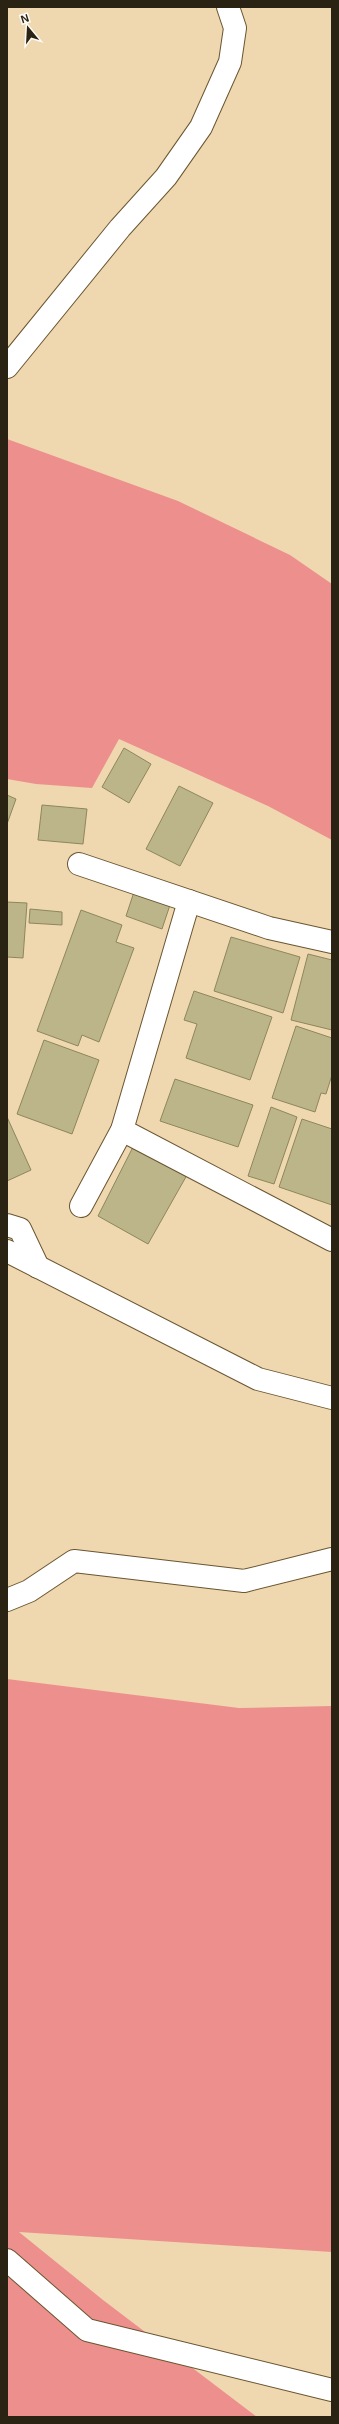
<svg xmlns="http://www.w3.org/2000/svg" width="339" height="2424" viewBox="0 0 339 2424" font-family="Arial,sans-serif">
<rect width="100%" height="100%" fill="#efd7af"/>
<!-- green -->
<g fill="#ed8f8d">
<polygon points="7,439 178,501 290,555 332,584 332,840 268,806 119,739 92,788 36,784 7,779"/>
<polygon points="7,1679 239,1708 332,1706 332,2252 19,2232 103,2300 257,2417 7,2417"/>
</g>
<!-- building -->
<g fill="#bbb589" stroke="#8d875d">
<polygon points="124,748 151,764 129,803 102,787"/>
<polygon points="179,786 213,803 180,866 146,849"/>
<polygon points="7,795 16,799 7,824"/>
<polygon points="42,805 87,809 83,844 38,840"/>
<polygon points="135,889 171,902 162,929 126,916"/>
<polygon points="7,902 27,903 23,958 7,957"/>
<polygon points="30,909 62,912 62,925 29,923"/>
<polygon points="81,910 122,925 116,942 134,948 99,1042 82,1035 78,1046 37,1031"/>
<polygon points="231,937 300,957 283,1013 214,991"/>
<polygon points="308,954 332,960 332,1030 291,1020"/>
<polygon points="194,991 272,1017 250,1080 186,1058 197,1024 184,1020"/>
<polygon points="296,1026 332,1038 332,1075 326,1094 321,1093 315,1112 272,1098"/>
<polygon points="44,1040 99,1060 72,1134 17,1114"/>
<polygon points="175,1079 253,1105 238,1147 160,1121"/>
<polygon points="271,1107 297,1117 274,1184 248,1176"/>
<polygon points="7,1117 31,1170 7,1181"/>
<polygon points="302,1119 332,1129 332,1205 279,1187"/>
<polygon points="134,1145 187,1175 148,1244 98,1216"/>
</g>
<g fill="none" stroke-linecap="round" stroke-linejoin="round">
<!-- minor casing -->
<g stroke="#6a5631" stroke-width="24">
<g id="minor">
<polyline points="7,367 120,228 166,177 201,127 230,62 235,28 228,7"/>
<polyline points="79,864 269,928 332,942"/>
<polyline points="122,1130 332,1240"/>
<polyline points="81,1206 122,1130 189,901"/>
<polyline points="7,1225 20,1229 38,1267"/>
<polyline points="7,1251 258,1379 332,1398"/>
<polyline points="7,1600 29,1591 74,1561 244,1581 332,1559"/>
<polyline points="7,2260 87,2330 332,2390"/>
</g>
</g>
<!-- minor -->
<use href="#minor" stroke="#fff" stroke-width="22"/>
</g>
<!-- border -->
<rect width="339" height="2424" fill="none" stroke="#2a2212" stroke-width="16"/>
<!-- north arrow -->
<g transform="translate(28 28) rotate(342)" stroke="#fdfbf7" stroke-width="3" paint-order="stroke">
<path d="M0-3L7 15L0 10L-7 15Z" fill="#2a2212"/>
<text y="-6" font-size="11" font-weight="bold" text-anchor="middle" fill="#2a2212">N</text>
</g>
</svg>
